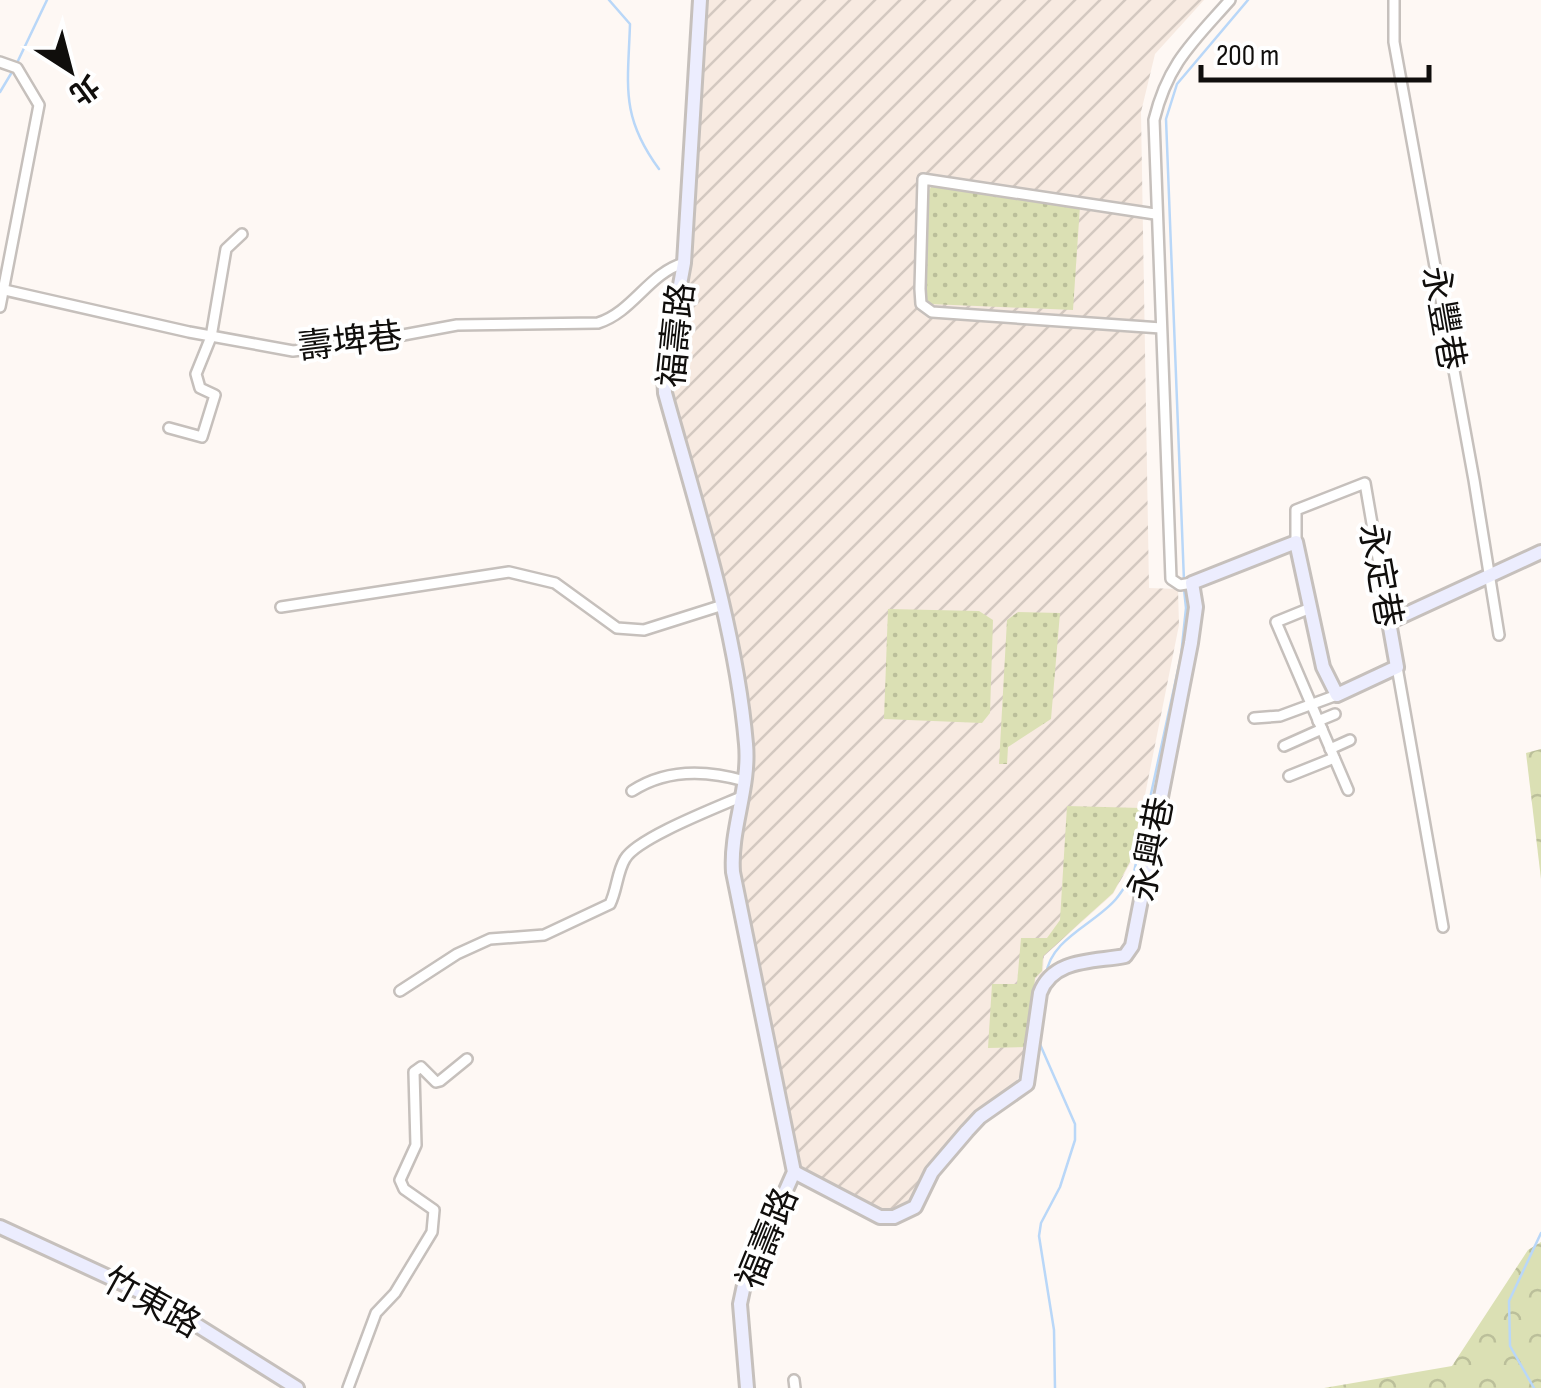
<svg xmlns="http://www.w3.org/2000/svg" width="1541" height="1388" viewBox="0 0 1541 1388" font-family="'Sofia Sans Condensed','Noto Sans TC',sans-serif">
<defs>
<pattern id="industrial-furrows" width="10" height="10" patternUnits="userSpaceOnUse" patternTransform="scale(2.5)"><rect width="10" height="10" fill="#f7eae1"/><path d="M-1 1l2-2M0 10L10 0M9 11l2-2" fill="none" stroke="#d3c8c0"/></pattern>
<pattern id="grass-dots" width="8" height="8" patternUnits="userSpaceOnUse" patternTransform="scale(2.5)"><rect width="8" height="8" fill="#dbe0b4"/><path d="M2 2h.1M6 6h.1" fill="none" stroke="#bbbf9a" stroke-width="1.8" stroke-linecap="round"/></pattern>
<pattern id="forest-crowns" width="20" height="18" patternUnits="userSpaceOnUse" patternTransform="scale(2.5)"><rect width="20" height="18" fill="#dbe0b4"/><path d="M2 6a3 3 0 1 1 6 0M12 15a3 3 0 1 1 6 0" fill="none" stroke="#bbbf9a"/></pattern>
</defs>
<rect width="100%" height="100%" fill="#fef8f4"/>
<!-- industrial -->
<polygon fill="url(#industrial-furrows)" points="706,0 1204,0 1155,54 1141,112 1149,588 1178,589 1179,625 1132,860 1113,894 1044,956 1043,972 1036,979 1026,1066 1008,1094 978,1116 913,1204 884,1216 812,1178 801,1165 735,868 751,740 670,382 687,289 695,117"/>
<!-- grass -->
<g fill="url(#grass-dots)">
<polygon points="937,186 1080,206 1073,310 930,304 923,296 926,196 931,187"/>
<polygon points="888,609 979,611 993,620 990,713 982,723 884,719"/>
<polygon points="1018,612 1060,613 1051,719 1008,747 1007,764 999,764 1007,620"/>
<polygon points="1067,806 1141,808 1131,860 1113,893 1043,956 1042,971 1035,978 1029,1047 988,1048 992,984 1017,984 1021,938 1047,938 1060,920"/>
</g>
<!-- forest -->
<g fill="url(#forest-crowns)">
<polygon points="1541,749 1541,879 1526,753"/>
<polygon points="1541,1242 1541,1388 1324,1388 1452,1366 1528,1250"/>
</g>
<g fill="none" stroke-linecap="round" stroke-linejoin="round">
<!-- stream -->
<g stroke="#b9d7f8" stroke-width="2.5">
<path d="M609,0L630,24C628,86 620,116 659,169"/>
<polyline points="16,65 47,0"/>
<polyline points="0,92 12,72"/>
<polyline points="1184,581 1166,119 1177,84 1248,0"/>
<path d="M1046,975C1050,939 1095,924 1116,899C1123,891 1128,881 1134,872L1181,656L1186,608L1184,589"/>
<polyline points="1039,1042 1075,1124 1075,1140 1060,1187 1041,1223 1039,1236 1054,1330 1055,1388"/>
<polyline points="1534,1388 1510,1346 1509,1301 1541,1233"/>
</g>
<!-- street casing -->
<g stroke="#c6c0bc" stroke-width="14">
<g id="street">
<polyline points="1394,0 1394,42 1474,480 1499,635"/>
<polyline points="0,62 17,68 39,105 0,307"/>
<polyline points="1155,214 923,179 920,289 921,304 932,312 1161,328"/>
<path d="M0,289L189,332L293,351L360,343L457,325L598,323C633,312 649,273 684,263"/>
<polyline points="169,428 202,437 215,395 200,388 196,374 211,337 226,249 242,234"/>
<polyline points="1296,542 1296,510 1365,483 1389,622"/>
<path d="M1192,583L1180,585L1171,579L1154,120C1168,63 1193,42 1230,0"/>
<polyline points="281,607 509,572 555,583 617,628 644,630 723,605"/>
<polyline points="1308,609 1276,622 1348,790"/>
<polyline points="1397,667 1443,927"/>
<polyline points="1254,718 1280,716 1337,695"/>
<polyline points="1318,721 1335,714"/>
<polyline points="1284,746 1322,729"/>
<polyline points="1330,749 1350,740"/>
<polyline points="1289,776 1334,758"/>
<path d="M632,791C667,768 707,770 745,781"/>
<path d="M400,991L457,954L490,939L544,935L610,904C617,890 617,872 625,859C637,838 718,807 743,796"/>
<polyline points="794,1380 795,1388"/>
<polyline points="348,1388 376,1313 395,1293 432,1232 434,1210 404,1189 400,1180 416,1145 414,1072 421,1067 436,1082 440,1081 467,1059"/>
</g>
</g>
<!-- secondary casing -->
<g stroke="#c6c0bc" stroke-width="18">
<g id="secondary">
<path d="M700,0L684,263L664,372L665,393C696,505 736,628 746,744C750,788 730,829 733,872L794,1172L744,1285L740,1304L747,1388"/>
<path d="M794,1172L880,1217H894L915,1207L932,1172L967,1131L980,1117L1027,1084L1040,993C1053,958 1094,962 1125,956L1132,946L1191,643L1196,607L1192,583L1296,542L1323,667L1337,695L1397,667L1389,622L1541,552"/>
<polyline points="0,1227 152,1297 297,1388"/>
</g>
</g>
<!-- street -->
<use href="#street" stroke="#fff" stroke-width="9"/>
<!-- secondary -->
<use href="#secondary" stroke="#ecedfe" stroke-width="12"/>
</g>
<g text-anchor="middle" stroke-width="8" stroke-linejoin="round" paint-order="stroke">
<!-- street labels -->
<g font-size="35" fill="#100e0c" stroke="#fff">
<text transform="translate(1444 318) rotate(80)" y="12">永豐巷</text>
<text transform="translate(676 335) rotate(-84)" y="12">福壽路</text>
<text transform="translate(350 341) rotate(-7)" y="12">壽埤巷</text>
<text transform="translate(1381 575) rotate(80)" y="12">永定巷</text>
<text transform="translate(1151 849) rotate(-79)" y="12">永興巷</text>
<text transform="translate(767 1238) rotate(-68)" y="12">福壽路</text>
<text transform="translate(152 1302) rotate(29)" y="12">竹東路</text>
</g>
</g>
<!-- north arrow -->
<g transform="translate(70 70) rotate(144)" stroke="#ffffff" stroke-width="8" paint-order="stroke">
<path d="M0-8L18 38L0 25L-18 38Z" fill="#100e0c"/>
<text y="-15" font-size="28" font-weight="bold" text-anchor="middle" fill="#100e0c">北</text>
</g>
<!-- scale -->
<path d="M1201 65v15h228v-15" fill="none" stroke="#100e0c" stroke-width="5"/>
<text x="1216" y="65" font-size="30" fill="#100e0c" stroke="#ffffff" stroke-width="8" paint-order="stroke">200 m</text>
</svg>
